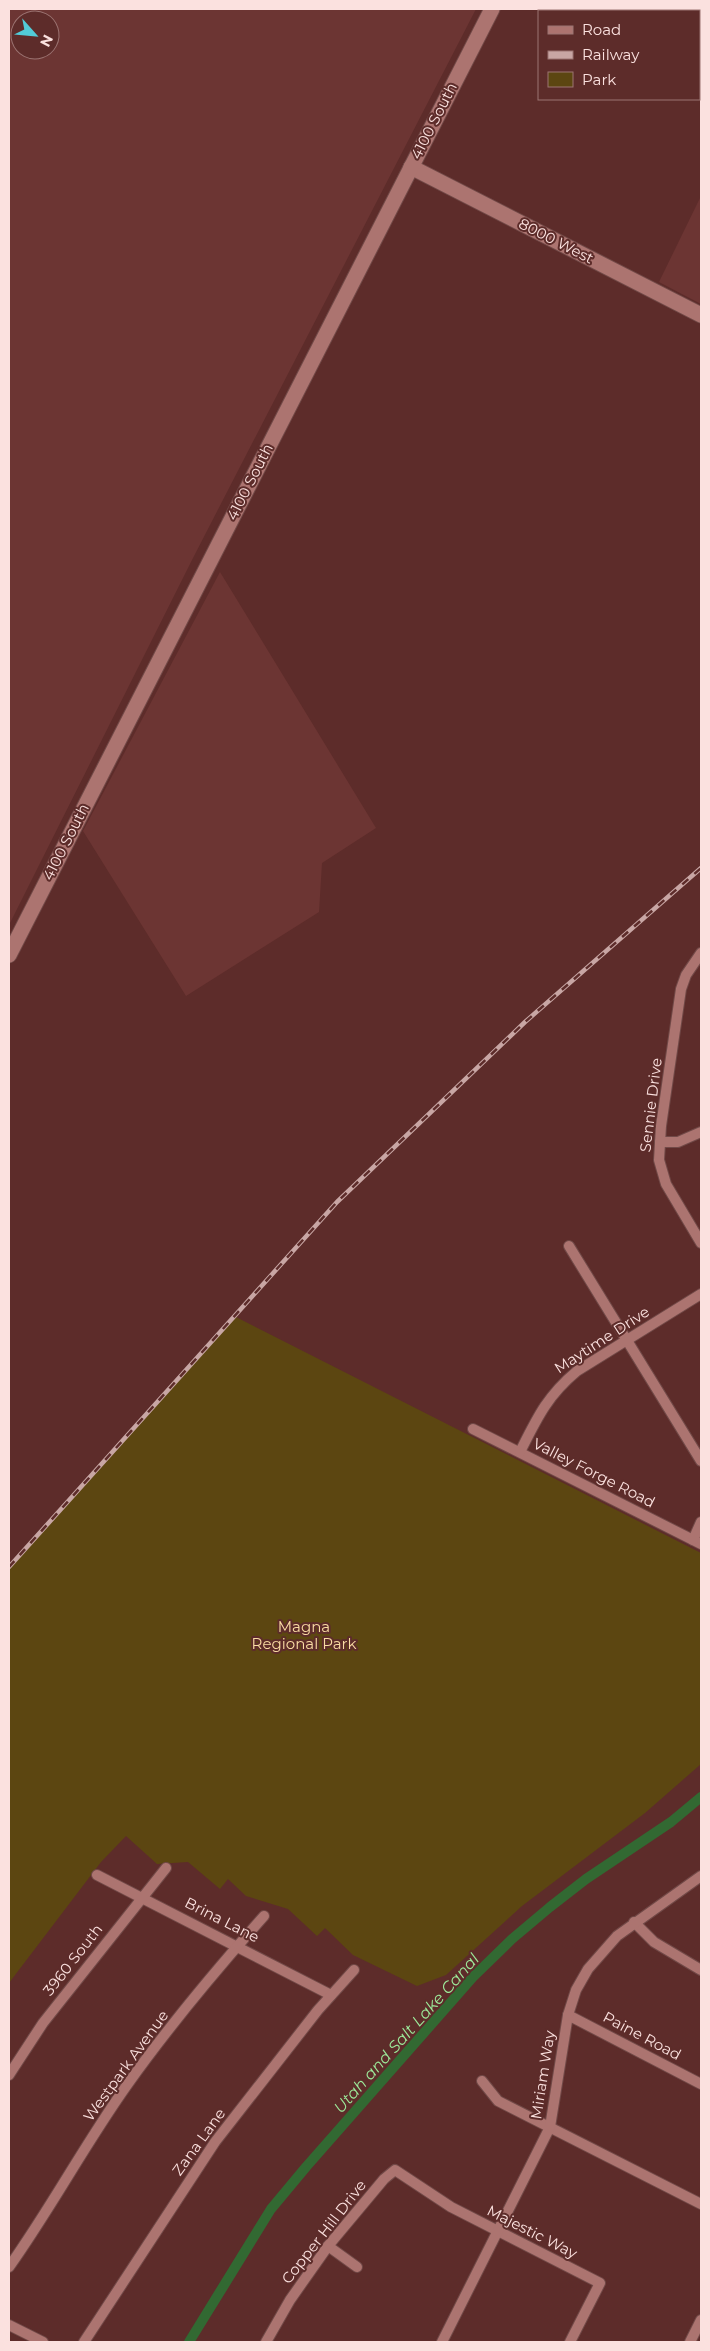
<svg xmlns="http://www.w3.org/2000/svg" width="710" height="2351" viewBox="0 0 710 2351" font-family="Montserrat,sans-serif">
<rect width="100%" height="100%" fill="#5d2c2a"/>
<!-- built -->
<g fill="#6c3533" fill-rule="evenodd">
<path d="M9,9H476L193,558L9,925ZM20,20H50V50H20Z"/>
<polygon points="701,196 701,304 659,282"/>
<polygon points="220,572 376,828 322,863 319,912 186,996 83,831"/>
</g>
<!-- green -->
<polygon fill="#5c4611" points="234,1316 701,1553 701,1764 645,1813 522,1906 446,1975 417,1986 353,1955 325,1928 317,1936 288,1909 246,1896 228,1879 220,1889 188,1862 157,1864 126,1836 101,1862 9,1983 9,1568"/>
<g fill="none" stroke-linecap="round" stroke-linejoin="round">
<!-- canal -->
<polyline stroke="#326932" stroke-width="10" points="189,2342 271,2209 306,2167 473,1977 512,1939 550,1907 586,1879 671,1822 701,1797"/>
<!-- street casing -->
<g stroke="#714947" stroke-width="12">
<g id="street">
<polyline points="701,953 686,975 681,989 661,1126 659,1160 666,1184 701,1243"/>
<polyline points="660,1142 678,1142 701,1132"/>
<polyline points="569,1246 701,1461"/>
<polyline points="473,1429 701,1544"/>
<path d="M520,1452C537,1418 547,1396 577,1371L701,1294"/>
<polyline points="693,1540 701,1522"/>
<polyline points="97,1875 331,1995"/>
<polyline points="634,1922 654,1942 701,1970"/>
<polyline points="568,2015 701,2084"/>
<polyline points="9,2075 43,2023 166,1868"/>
<polyline points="482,2081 498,2101 701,2204"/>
<polyline points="328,2246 357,2267"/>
<path d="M9,2267C51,2208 85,2144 127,2085C169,2026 216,1970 264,1916"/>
<polyline points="9,2325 43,2342"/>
<polyline points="84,2342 215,2142 318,2010 354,1970"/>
<polyline points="266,2342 290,2300 328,2246 384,2179 395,2170 451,2207 600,2283 570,2342"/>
<polyline points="442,2342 550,2127 568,2015 576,1990 588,1969 617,1936 701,1876"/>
<polyline points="690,2342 701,2320"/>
</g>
</g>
<!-- secondary casing -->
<g stroke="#714947" stroke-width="17">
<g id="secondary">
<polyline points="411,167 701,315"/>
<polyline points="9,955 492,9"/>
</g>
</g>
<!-- street -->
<use href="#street" stroke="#ac7470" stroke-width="10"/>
<!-- secondary -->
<use href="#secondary" stroke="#ac7470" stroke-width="15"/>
<!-- rail casing -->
<g stroke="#c8a6a4" stroke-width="4.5">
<polyline id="rail" points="9,1567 337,1202 525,1022 701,868"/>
</g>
<!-- rail -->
<use href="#rail" stroke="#5d2c2a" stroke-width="2.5" stroke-dasharray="8" stroke-linecap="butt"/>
</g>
<g text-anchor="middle" stroke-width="4" stroke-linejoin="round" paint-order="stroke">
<!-- street labels -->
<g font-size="15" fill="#fbe1df" stroke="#5d2c2a">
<text transform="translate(434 121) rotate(-63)" y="5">4100 South</text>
<text transform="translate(556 241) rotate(27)" y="5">8000 West</text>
<text transform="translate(250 482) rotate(-63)" y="5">4100 South</text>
<text transform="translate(66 842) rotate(-63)" y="5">4100 South</text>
<text transform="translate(651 1105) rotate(-83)" y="5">Sennie Drive</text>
<text transform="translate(602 1340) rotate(-33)" y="5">Maytime Drive</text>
<text transform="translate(594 1473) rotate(27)" y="5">Valley Forge Road</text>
<text transform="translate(222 1920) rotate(27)" y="5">Brina Lane</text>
<text transform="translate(73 1960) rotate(-52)" y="5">3960 South</text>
<text transform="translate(642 2036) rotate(28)" y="5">Paine Road</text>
<text transform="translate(126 2066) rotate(-54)" y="5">Westpark Avenue</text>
<text transform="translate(543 2075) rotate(-81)" y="5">Miriam Way</text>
<text transform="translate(199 2142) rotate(-54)" y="5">Zana Lane</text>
<text transform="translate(324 2232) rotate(-52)" y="5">Copper Hill Drive</text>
<text transform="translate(532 2232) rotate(27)" y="5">Majestic Way</text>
</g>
<!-- park labels -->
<g font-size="15" fill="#f9dca3" stroke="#5d2c2a">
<text x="304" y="1632">Magna<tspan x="304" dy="17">Regional Park</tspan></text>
</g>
<!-- water labels -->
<g font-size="16" font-style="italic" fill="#9cea9a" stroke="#5d2c2a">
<text transform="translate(406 2033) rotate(-48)" y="6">Utah and Salt Lake Canal</text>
</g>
</g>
<!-- border -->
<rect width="710" height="2351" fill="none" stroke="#fbe1df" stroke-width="20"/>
<!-- legend -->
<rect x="538" y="10" width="162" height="90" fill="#5d2c2a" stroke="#9c7472"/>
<rect x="548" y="26" width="25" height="8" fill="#ac7470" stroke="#9c7472"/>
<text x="582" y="35" font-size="15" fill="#fbe1df">Road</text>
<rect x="548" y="51" width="25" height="8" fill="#c8a6a4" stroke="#9c7472"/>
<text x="582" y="60" font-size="15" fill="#fbe1df">Railway</text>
<rect x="548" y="72" width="25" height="15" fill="#5c4611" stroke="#9c7472"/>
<text x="582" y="85" font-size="15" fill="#fbe1df">Park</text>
<!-- north arrow -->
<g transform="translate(35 35) rotate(117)"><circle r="24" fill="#5d2c2a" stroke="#9c7472"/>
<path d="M0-4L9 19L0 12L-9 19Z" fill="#52cbd7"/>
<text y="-8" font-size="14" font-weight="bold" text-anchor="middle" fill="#fbe1df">N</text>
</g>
</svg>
